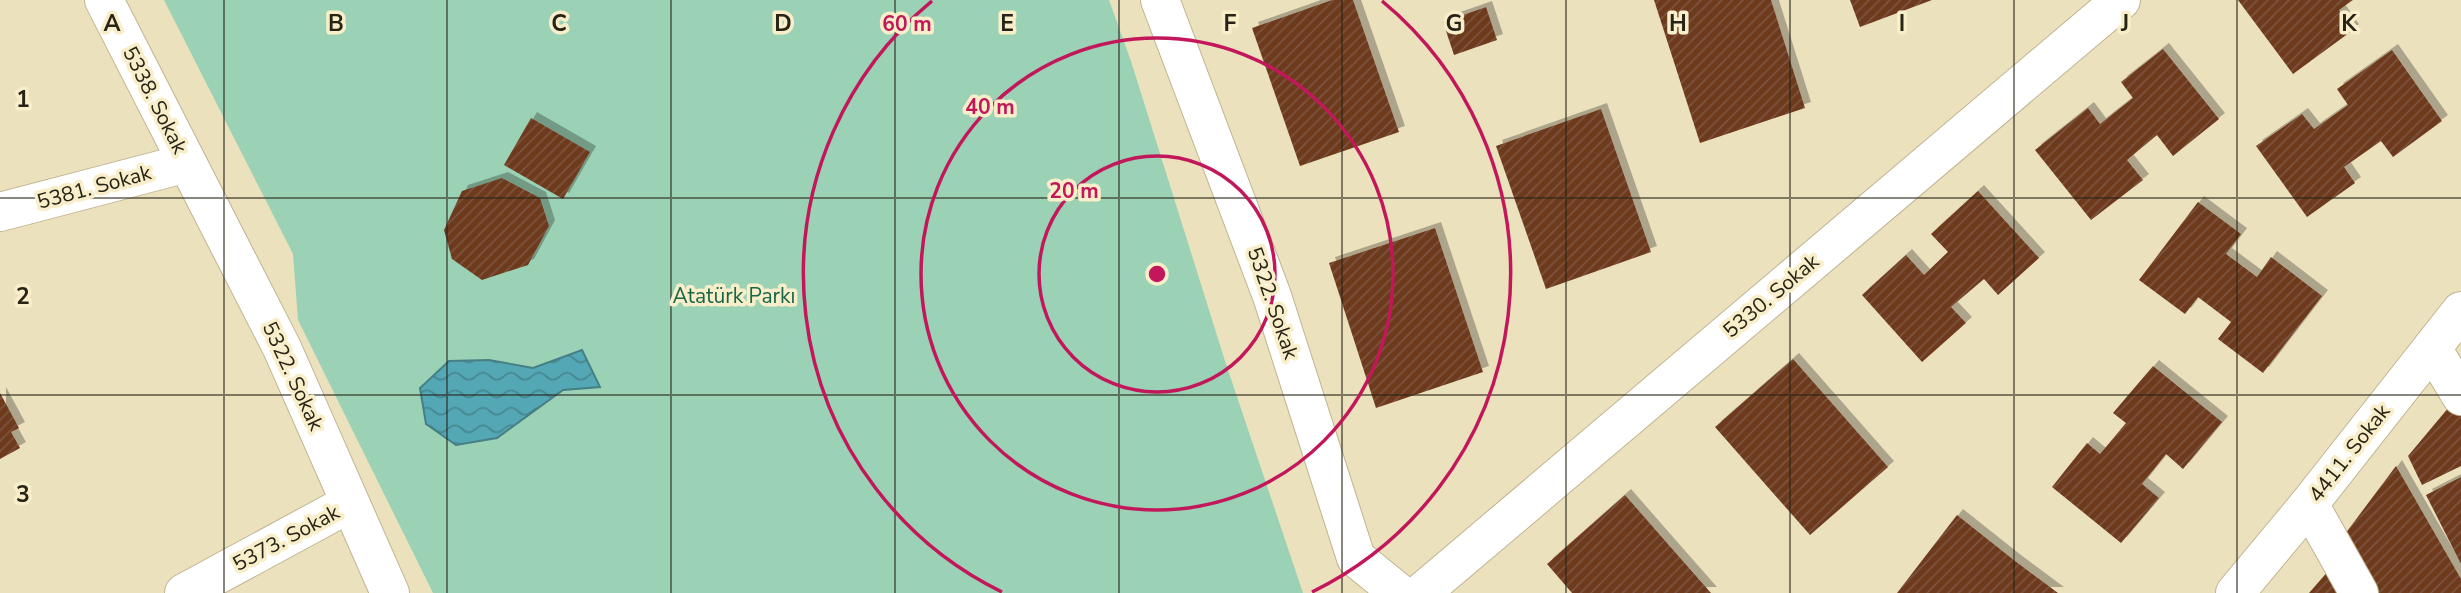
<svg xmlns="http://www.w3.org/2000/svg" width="2461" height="593" viewBox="0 0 2461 593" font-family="'Nunito Sans',sans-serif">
<defs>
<pattern id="water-waves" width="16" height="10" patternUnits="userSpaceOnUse" patternTransform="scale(1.75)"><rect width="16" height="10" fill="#54a7b4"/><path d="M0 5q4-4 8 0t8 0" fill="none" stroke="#468891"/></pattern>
<pattern id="building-hatch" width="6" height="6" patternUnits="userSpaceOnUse" patternTransform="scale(1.75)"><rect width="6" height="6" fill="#6d3a1f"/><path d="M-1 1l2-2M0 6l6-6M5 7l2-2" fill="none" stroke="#7d543e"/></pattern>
<filter id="shadow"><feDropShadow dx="6" dy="-6" stdDeviation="0" flood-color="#0004"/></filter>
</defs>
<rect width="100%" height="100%" fill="#ece1bd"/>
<!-- green -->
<polygon fill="#9bd2b5" points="164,0 1109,0 1131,61 1225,361 1303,593 433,593 298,320 293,254"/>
<!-- water -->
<polygon fill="url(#water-waves)" stroke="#467f85" stroke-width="2" points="582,350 600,387 563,390 497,438 456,445 426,424 420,388 449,361 489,360 533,368"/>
<!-- building -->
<g fill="url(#building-hatch)" filter="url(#shadow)">
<polygon points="1332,0 1353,0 1399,132 1300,166 1252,28"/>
<polygon points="1654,0 1771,0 1805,108 1700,143"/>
<polygon points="1850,0 1932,0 1860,27"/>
<polygon points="2238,0 2353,0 2339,10 2353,30 2293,74"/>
<polygon points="1486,7 1497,40 1454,55 1443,22"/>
<polygon points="2163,49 2219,119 2173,156 2157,135 2127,160 2143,180 2091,220 2035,150 2088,108 2100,124 2133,98 2121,82"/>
<polygon points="2392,50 2442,121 2393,157 2381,141 2344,167 2355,183 2307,217 2256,146 2302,114 2314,129 2348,105 2337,89"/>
<polygon points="1601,109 1651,252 1546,289 1496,146"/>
<polygon points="531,118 590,152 563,199 504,165"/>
<polygon points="502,178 540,198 549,226 528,265 482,280 452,259 444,230 462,191"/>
<polygon points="1978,191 2039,258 1998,295 1984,279 1951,307 1966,323 1922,362 1862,295 1906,255 1924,275 1948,252 1931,234"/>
<polygon points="2198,202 2241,234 2226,254 2257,277 2271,257 2322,296 2263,373 2218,339 2231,322 2198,297 2185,314 2139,280"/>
<polygon points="1435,228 1483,372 1376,408 1329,263"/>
<polygon points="1793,359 1888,467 1810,535 1715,427"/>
<polygon points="2153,366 2222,422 2183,469 2166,454 2142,484 2159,498 2121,543 2052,487 2087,443 2100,454 2126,423 2113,413"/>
<polygon points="0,393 19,428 11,432 20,448 0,459"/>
<polygon points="2454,401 2461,415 2461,466 2422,485 2408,456"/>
<polygon points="2396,466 2461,579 2461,593 2375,593 2342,538"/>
<polygon points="2461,477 2461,564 2426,495"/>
<polygon points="1625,495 1674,551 1711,593 1572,593 1547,564"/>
<polygon points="1957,515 2015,561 2058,593 1897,593"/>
<polygon points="2330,569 2343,593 2309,593"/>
</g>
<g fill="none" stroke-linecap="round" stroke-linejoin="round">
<!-- minor casing -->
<g stroke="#bfb492" stroke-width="40">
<g id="minor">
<polyline points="104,0 282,348 390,593"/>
<polyline points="1160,0 1272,296 1356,558 1399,593"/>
<polyline points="0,212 187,163"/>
<polyline points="2432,348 2461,396"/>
<polyline points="2309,504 2359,593"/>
<polyline points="184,593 350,503"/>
<polyline points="1421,593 2121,0"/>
</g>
</g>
<!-- tertiary casing -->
<g stroke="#bfb492" stroke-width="40">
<polyline id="tertiary" points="2235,593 2309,504 2461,311"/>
</g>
<!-- minor -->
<use href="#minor" stroke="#fff" stroke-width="38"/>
<!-- tertiary -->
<use href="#tertiary" stroke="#fff" stroke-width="38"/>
</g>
<!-- grid -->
<path fill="none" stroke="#272316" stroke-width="2" stroke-opacity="0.55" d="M224,0V593M447,0V593M671,0V593M895,0V593M1119,0V593M1342,0V593M1566,0V593M1790,0V593M2014,0V593M2237,0V593M0,198H2461M0,395H2461"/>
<!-- distance rings -->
<g fill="none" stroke="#c2185b" stroke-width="3.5">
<circle cx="1157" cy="274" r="118"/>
<circle cx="1157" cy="274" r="236"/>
<path d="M1002 592A354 354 0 0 1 932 1M1382 1A354 354 0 0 1 1312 592"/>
</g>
<g text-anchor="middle" stroke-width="7" stroke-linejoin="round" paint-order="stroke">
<!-- street labels -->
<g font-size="21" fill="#272316" stroke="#f9eeca">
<text transform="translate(155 100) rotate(63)" y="7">5338. Sokak</text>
<text transform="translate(94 187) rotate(-15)" y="7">5381. Sokak</text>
<text transform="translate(1771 296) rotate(-40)" y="7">5330. Sokak</text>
<text transform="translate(1273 303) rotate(71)" y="7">5322. Sokak</text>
<text transform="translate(293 376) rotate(65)" y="7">5322. Sokak</text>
<text transform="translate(2349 453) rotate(-52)" y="7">4411. Sokak</text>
<text transform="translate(286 538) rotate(-28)" y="7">5373. Sokak</text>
</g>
<!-- park labels -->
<g font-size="21" fill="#176647" stroke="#f9eeca">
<text x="734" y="303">Atatürk Parkı</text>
</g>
</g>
<g font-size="23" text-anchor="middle" font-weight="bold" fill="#272316" stroke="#f9eeca" stroke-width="7" stroke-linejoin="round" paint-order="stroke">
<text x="112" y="31">A</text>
<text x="336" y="31">B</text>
<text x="559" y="31">C</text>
<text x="783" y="31">D</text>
<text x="1007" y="31">E</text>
<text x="1230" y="31">F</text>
<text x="1454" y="31">G</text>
<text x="1678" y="31">H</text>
<text x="1902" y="31">I</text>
<text x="2125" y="31">J</text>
<text x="2349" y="31">K</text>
<text x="23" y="107">1</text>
<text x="23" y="304">2</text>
<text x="23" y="502">3</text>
</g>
<circle cx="1157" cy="274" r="10" fill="#c2185b" stroke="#f9eeca" stroke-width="3.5"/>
<g font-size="21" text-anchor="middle" font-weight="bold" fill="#c2185b" stroke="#f9eeca" stroke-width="7" stroke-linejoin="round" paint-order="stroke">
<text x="907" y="31">60 m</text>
<text x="990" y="114">40 m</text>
<text x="1074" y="198">20 m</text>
</g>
</svg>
